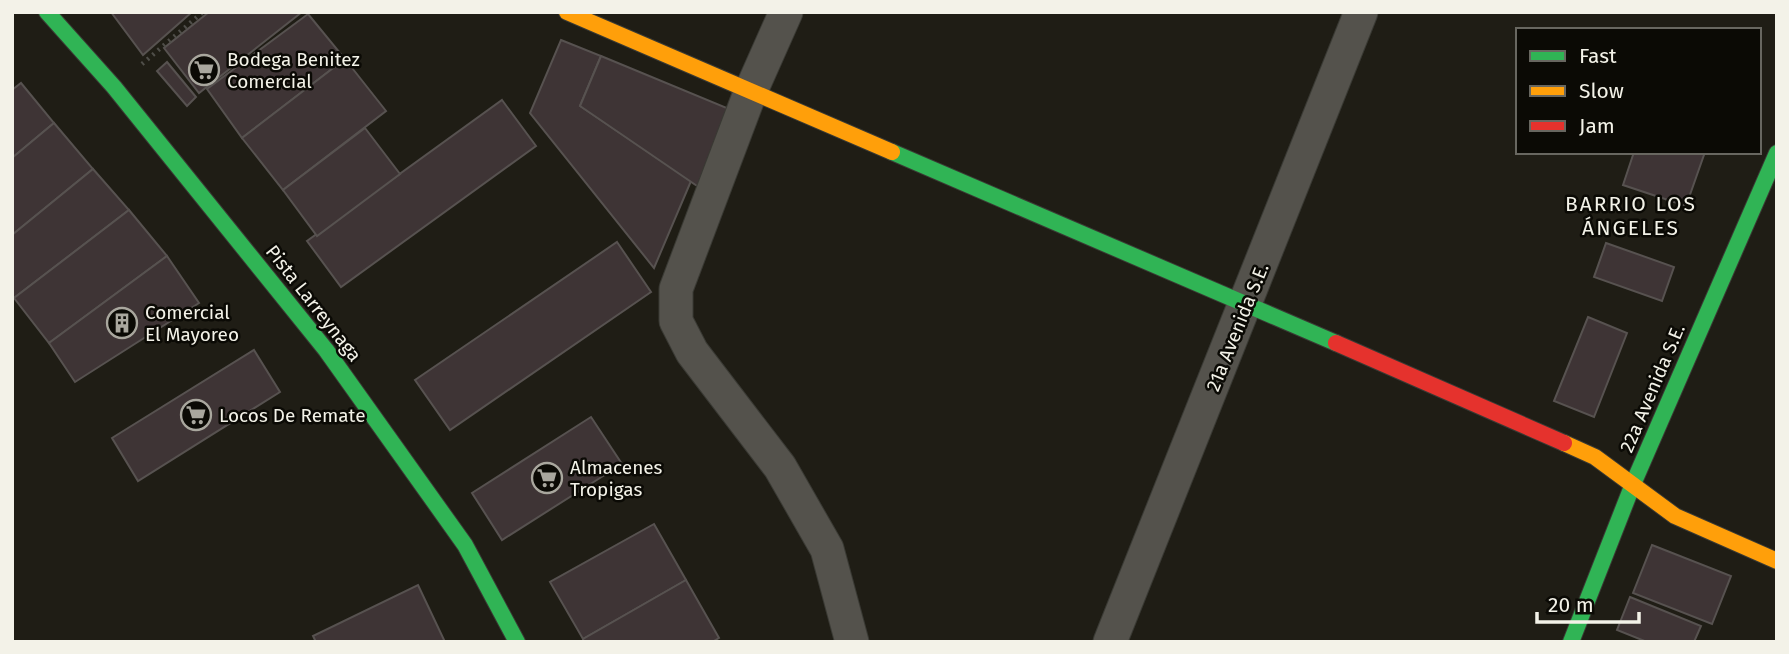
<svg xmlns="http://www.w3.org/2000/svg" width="1789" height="654" viewBox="0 0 1789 654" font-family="'Fira Sans',sans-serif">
<rect width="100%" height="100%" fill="#1f1d15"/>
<!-- building -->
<g fill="#3e3435" stroke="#575250" stroke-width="2">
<polygon points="111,12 192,12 143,55"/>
<polygon points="209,12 302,12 199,93 164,48"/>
<polygon points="308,14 345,59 242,138 207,89"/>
<polygon points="561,40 601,56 580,106 691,181 654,268 530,113"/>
<polygon points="601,56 734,111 703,190 580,106"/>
<polygon points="345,59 386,111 283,190 242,138"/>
<polygon points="167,62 196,97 187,106 157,71"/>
<polygon points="21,83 54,123 12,158 12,90"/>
<polygon points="502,100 536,146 341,287 307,241"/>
<polygon points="54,123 93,169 12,235 12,158"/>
<polygon points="365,128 400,174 317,236 283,190"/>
<polygon points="1634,152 1705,152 1686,206 1623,185"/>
<polygon points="93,169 129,210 14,298 12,295 12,235"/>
<polygon points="129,210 167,256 49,343 14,298"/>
<polygon points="617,242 651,292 450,430 415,380"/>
<polygon points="1606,243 1674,267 1662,301 1594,277"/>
<polygon points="167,256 199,303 75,382 49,343"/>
<polygon points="1588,317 1627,333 1594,417 1554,401"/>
<polygon points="254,350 280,392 138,481 112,438"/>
<polygon points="591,417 622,464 502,540 472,493"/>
<polygon points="654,524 686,580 583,639 550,582"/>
<polygon points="1652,545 1731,576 1712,624 1633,593"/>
<polygon points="686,580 719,638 712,642 584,642 583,639"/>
<polygon points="418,585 445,642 316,642 313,636"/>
<polygon points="1630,597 1701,626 1694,642 1647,642 1617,630"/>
</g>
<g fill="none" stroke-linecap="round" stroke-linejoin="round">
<!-- street casing -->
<g stroke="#3a3a34" stroke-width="35">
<g id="street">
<polyline points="786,12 750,93 676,289 676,321 692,352 780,467 827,549 852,642"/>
<polyline points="1110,642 1361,12"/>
</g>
</g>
<!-- fast casing -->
<g stroke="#3a3a34" stroke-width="18">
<g id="fast">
<polyline points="47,12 114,87 326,350 465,545 517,642"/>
<polyline points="892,152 1336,343"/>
<polyline points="1571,642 1633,484 1777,153"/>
</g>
</g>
<!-- slow casing -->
<g stroke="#3a3a34" stroke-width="18">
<g id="slow">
<polyline points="567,12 892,152"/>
<polyline points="1564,443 1595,457 1675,516 1777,561"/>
</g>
</g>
<!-- jam casing -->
<g stroke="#3a3a34" stroke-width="18">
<polyline id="jam" points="1336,343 1564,443"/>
</g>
<!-- path -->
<polyline stroke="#4f4e49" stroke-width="4.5" stroke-dasharray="2 5" stroke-linecap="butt" points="142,64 203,12"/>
<!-- street -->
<use href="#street" stroke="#54524c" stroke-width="33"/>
<!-- fast -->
<use href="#fast" stroke="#30b455" stroke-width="16"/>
<!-- slow -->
<use href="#slow" stroke="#ff9f0a" stroke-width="16"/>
<!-- jam -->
<use href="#jam" stroke="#e5322d" stroke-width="16"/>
</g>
<!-- icons -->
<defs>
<g id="supermarket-ring" transform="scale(1.575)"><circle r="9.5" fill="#0b0a05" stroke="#a9a79e" stroke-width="1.5"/><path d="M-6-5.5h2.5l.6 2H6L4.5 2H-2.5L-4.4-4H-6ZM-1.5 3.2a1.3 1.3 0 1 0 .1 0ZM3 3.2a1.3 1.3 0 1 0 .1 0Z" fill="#a9a79e"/></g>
<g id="building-ring" transform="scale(1.575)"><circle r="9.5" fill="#0b0a05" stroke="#a9a79e" stroke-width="1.5"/><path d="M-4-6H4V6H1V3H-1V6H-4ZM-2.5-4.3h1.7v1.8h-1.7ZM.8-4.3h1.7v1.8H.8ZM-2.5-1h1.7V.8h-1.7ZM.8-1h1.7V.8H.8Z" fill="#a9a79e"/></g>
</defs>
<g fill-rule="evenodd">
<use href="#supermarket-ring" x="204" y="70"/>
<use href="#building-ring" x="122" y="323"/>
<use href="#supermarket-ring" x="196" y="415"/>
<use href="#supermarket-ring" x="547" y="478"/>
</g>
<g text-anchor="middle" stroke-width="5" stroke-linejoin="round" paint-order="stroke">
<!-- poi labels -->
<g font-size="19" fill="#f3f2e8" stroke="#0b0a05" text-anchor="start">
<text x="227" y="66">Bodega Benitez<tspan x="227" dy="22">Comercial</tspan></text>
<text x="145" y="319">Comercial<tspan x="145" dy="22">El Mayoreo</tspan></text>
<text x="219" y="422">Locos De Remate</text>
<text x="570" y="474">Almacenes<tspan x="570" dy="22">Tropigas</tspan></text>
</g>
<!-- street labels -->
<g font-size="19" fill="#f3f2e8" stroke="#0b0a05">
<text transform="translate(314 303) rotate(52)" y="7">Pista Larreynaga</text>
<text transform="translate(1237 327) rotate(-68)" y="7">21a Avenida S.E.</text>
<text transform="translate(1652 388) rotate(-67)" y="7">22a Avenida S.E.</text>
</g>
<!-- neighbourhood labels -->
<g font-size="21" letter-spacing="2" fill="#f3f2e8" stroke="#0b0a05">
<text x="1631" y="211">BARRIO LOS<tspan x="1631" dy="24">ÁNGELES</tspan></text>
</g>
</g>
<!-- border -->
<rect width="1789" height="654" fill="none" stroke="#f3f2e8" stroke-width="28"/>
<!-- legend -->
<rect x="1516" y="28" width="245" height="126" fill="#0b0a05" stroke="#686760" stroke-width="2"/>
<rect x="1530" y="51" width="35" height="10" fill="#30b455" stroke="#686760" stroke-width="2"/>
<text x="1579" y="63" font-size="21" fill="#f3f2e8">Fast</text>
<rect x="1530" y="86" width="35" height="10" fill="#ff9f0a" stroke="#686760" stroke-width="2"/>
<text x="1579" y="98" font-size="21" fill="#f3f2e8">Slow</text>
<rect x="1530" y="121" width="35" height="10" fill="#e5322d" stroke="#686760" stroke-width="2"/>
<text x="1579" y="133" font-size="21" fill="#f3f2e8">Jam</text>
<!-- scale -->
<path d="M1537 612v10h102v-10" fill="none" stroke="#f3f2e8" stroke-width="3.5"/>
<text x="1548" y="612" font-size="21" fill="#f3f2e8" stroke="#0b0a05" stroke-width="5" paint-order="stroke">20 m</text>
</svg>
